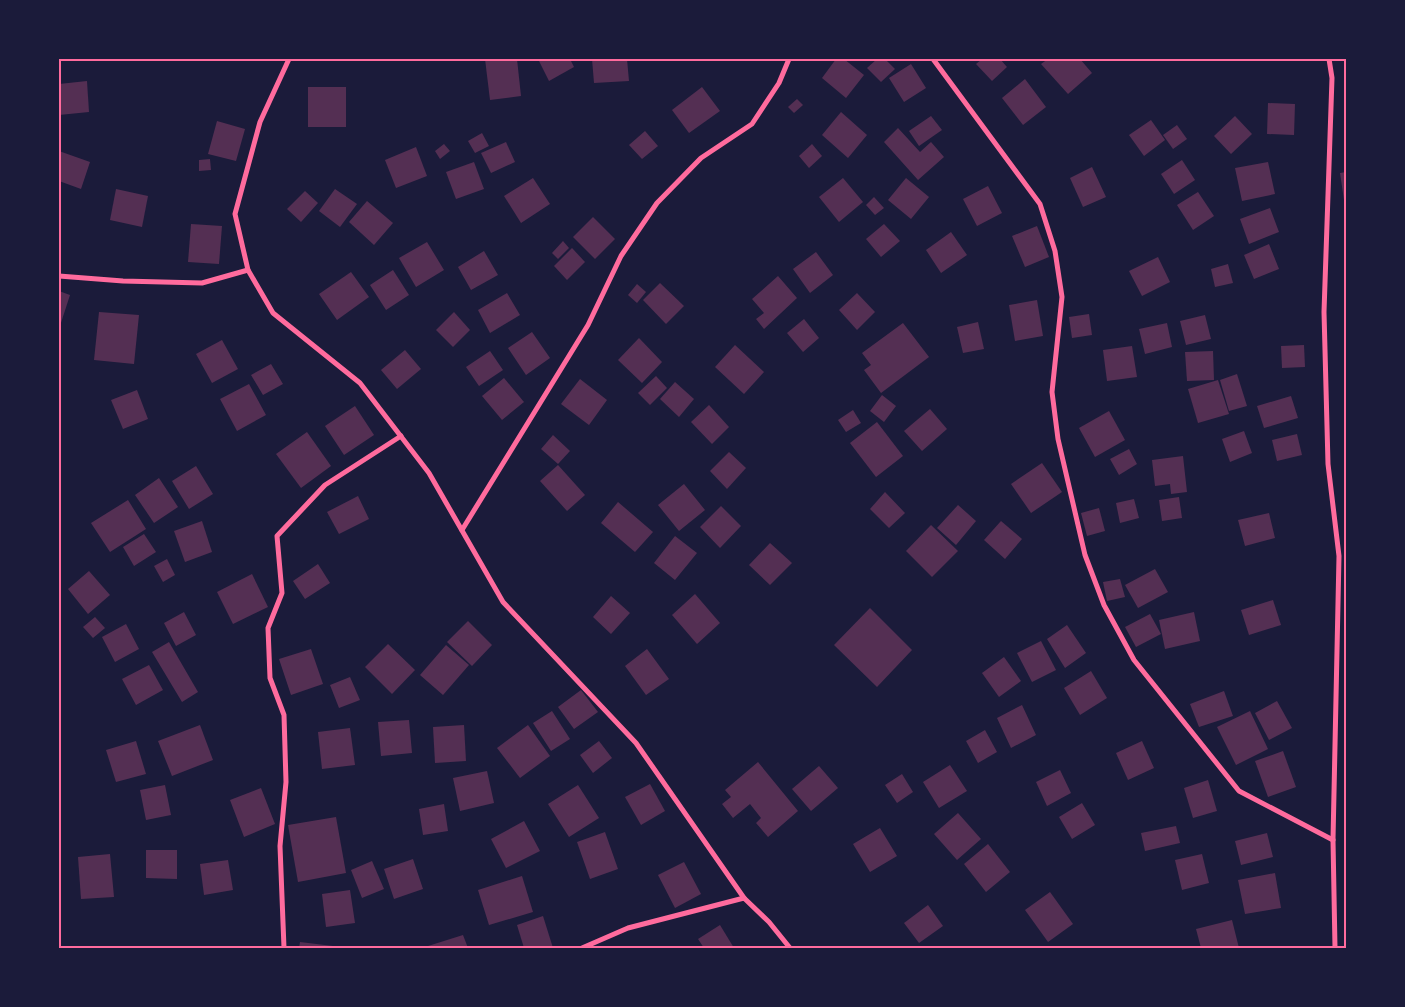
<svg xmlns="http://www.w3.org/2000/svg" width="1405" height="1007" viewBox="0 0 1405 1007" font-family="Lato,sans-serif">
<rect width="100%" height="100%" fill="#1b1b3a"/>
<!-- building -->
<g fill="#542f53">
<polygon points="485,59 517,59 521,96 490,100"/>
<polygon points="538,59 570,59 574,67 549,81"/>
<polygon points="592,59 627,59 629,81 594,83"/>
<polygon points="836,59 844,59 864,75 846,98 822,78"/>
<polygon points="877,59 885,59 895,69 881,82 867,68"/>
<polygon points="982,59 1000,59 1007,67 992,81 976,64"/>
<polygon points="1048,59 1080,59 1092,73 1068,94 1041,64"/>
<polygon points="911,64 926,88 904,102 889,78"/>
<polygon points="1025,79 1046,107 1023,125 1002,98"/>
<polygon points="87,81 89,112 59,115 59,84"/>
<rect x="308" y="87" width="38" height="40"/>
<polygon points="702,87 720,111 689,133 672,110"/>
<polygon points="797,99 803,105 794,113 788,107"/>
<polygon points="1268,103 1295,104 1294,135 1267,134"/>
<polygon points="841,112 867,135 848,158 822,135"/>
<polygon points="931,116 942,130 919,146 909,131"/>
<polygon points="1235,116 1252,134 1231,154 1214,136"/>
<polygon points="1151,120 1165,140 1144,156 1129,135"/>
<polygon points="217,121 245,129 236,161 208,154"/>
<polygon points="1177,125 1187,139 1173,149 1163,135"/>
<polygon points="898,128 920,152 931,142 944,157 918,180 884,142"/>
<polygon points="645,131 658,146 642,159 629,145"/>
<polygon points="482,133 489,146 475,153 468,141"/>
<polygon points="506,142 515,162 491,173 481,153"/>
<polygon points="444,144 450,151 440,159 435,151"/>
<polygon points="812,144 822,156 809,168 799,156"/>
<polygon points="416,147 427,176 396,188 385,160"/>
<polygon points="59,151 90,162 81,189 59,181"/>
<polygon points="210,159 211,170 199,171 199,160"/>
<polygon points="1182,160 1195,180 1174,194 1161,174"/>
<polygon points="474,162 484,189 456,199 446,172"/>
<polygon points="1268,162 1275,194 1242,201 1235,168"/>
<polygon points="1092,167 1106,197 1083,207 1070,178"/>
<polygon points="1346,172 1346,206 1345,207 1340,173"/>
<polygon points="533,178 550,204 521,223 504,196"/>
<polygon points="843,178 863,202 839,222 819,197"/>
<polygon points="906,178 929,197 911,219 888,200"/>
<polygon points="988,186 1002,213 977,226 963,199"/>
<polygon points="116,189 148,196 142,227 110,220"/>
<polygon points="335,189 357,204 340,227 319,211"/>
<polygon points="305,191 318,203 301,222 287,209"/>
<polygon points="1198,192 1214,216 1193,230 1177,205"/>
<polygon points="874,197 884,208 875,215 866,205"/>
<polygon points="367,201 393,223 374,245 349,222"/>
<polygon points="1270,208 1279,232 1249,244 1240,219"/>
<polygon points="593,217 615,239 595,259 573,237"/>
<polygon points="191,224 222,226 219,264 188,262"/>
<polygon points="884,224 900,241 881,257 866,239"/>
<polygon points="1037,226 1049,257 1025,267 1012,236"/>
<polygon points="951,232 967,255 941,273 926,250"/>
<polygon points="563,241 569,248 558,259 552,253"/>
<polygon points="427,242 444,270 416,287 399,258"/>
<polygon points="1269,244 1279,269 1254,279 1244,255"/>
<polygon points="572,248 585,262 567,280 554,266"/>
<polygon points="484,251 498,275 471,290 458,267"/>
<polygon points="816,252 833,275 810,293 793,269"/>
<polygon points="1158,257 1170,282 1142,296 1129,271"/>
<polygon points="1228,264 1233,283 1215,287 1211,269"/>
<polygon points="393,270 409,295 386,310 370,285"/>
<polygon points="351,272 369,297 337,320 319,294"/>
<polygon points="778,276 797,298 764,329 756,319 764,313 752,299"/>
<polygon points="660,283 684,306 666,324 643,300"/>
<polygon points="637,284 646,292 637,303 628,295"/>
<polygon points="59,291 70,295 59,329"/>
<polygon points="507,293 520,315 490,333 478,310"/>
<polygon points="857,293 875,312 857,330 839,310"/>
<polygon points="1037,300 1043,336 1015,341 1009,305"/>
<polygon points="99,312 139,315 134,364 94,360"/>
<polygon points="454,312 470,330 453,347 436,330"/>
<polygon points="1089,314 1092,335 1072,338 1069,317"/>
<polygon points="1205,315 1211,339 1186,345 1180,321"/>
<polygon points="804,319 819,338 803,352 787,333"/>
<polygon points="978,322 984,349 963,353 957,327"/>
<polygon points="903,323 929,357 881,393 864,370 871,365 862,353"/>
<polygon points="1167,323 1172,347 1145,354 1139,329"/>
<polygon points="532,332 550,358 526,375 508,348"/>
<polygon points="639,338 662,362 642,383 618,360"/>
<polygon points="222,340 238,369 212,383 196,354"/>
<polygon points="735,345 764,372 744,394 715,367"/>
<polygon points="1304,345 1305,367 1282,368 1281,346"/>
<polygon points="1132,346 1137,377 1107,381 1103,350"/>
<polygon points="405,350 421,369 397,389 381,370"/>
<polygon points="490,351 503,370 479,386 466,367"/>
<polygon points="1213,351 1214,380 1187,381 1185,352"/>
<polygon points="271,364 283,384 263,395 251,375"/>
<polygon points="1237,374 1247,406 1229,411 1220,380"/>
<polygon points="656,376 667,388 650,405 638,393"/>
<polygon points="504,378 524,402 502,420 482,396"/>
<polygon points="580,379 607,400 589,425 561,404"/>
<polygon points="1218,380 1229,414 1198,423 1188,389"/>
<polygon points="675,382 694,399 679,417 660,399"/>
<polygon points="249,384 266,415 237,431 220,399"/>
<polygon points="137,390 148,419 123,429 111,400"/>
<polygon points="882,395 896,406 884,422 870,411"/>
<polygon points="1291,396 1298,418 1264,428 1257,406"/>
<polygon points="709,405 729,427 712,444 691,422"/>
<polygon points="355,406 374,435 344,455 325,426"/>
<polygon points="930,409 947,429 922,451 904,431"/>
<polygon points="853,410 861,423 846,432 838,420"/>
<polygon points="1109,411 1125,440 1095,457 1079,428"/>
<polygon points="877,422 903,456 876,477 850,443"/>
<polygon points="1244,431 1252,453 1230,462 1222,439"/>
<polygon points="307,432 331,466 301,488 276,454"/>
<polygon points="1297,434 1302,455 1277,461 1272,440"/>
<polygon points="553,435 570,451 558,464 541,449"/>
<polygon points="1129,449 1137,464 1119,475 1110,459"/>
<polygon points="729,452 746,468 727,489 710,471"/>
<polygon points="1183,456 1187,492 1171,494 1170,484 1155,486 1152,460"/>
<polygon points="1042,463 1062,492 1031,513 1011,484"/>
<polygon points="558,465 585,495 567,511 540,481"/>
<polygon points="196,466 213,494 189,509 172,481"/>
<polygon points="159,478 178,507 154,523 135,495"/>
<polygon points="684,484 705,510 679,531 658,505"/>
<polygon points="885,492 905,513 889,528 870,509"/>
<polygon points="358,496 369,519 339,534 327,512"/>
<polygon points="1179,497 1182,518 1162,521 1159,500"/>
<polygon points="1134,499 1139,518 1120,523 1116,503"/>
<polygon points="128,500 146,529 110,552 91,523"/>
<polygon points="618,502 653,532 635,552 601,523"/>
<polygon points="958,505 976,521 956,545 937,528"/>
<polygon points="721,506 741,526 720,548 700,527"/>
<polygon points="1099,508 1105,531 1087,536 1081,513"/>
<polygon points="1269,513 1275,538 1245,546 1238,520"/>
<polygon points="202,521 212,552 185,562 174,531"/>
<polygon points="1001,521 1022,539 1005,559 984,540"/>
<polygon points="931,525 958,551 932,577 906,551"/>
<polygon points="144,534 156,552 134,566 123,547"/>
<polygon points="675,536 697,553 675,580 654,563"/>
<polygon points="770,543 792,563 770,585 749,565"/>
<polygon points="167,559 175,575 163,582 154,566"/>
<polygon points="318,564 330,583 305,599 293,581"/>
<polygon points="1155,569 1168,592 1138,608 1125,585"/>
<polygon points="89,571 110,595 88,614 68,589"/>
<polygon points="252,574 268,607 233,624 217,592"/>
<polygon points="1120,579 1125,597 1107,601 1103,582"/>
<polygon points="695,594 720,623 697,644 672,615"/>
<polygon points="611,596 630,613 611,634 593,617"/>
<polygon points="1273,600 1281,625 1249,635 1241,610"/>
<polygon points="870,608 912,650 877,687 834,645"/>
<polygon points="184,612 196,635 176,646 164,623"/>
<polygon points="1194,612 1200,641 1165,649 1159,620"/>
<polygon points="1150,614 1161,634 1136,647 1125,627"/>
<polygon points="95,617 105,628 93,638 83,627"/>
<polygon points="468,621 492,645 472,666 447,642"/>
<polygon points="126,624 139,649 115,662 102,637"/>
<polygon points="1067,625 1086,653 1065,668 1047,639"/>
<polygon points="1041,641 1056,670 1032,682 1017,653"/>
<polygon points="169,642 198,692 182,702 152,652"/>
<polygon points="388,644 415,670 392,694 365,667"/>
<polygon points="446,645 469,665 443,695 420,675"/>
<polygon points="311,649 323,684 291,695 279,659"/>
<polygon points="647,649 669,679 646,695 625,666"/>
<polygon points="1004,657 1021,681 999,697 982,673"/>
<polygon points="149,665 163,690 136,705 122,679"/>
<polygon points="1091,671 1107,698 1080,715 1064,688"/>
<polygon points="350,677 360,700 339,708 330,685"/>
<polygon points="581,690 598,712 574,729 558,707"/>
<polygon points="1224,691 1233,716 1199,727 1190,704"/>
<polygon points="1277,701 1292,728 1269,740 1255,713"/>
<polygon points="1022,705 1036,735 1011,748 997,718"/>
<polygon points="552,711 570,739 551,751 533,723"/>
<polygon points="1250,711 1268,749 1236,765 1217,727"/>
<polygon points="409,720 412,753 381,756 378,722"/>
<polygon points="200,725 213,760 172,776 158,741"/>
<polygon points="464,725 466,761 435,763 433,727"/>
<polygon points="528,725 550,756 520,778 497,748"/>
<polygon points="350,728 355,765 322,769 318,732"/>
<polygon points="985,730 997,752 978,763 966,741"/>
<polygon points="136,741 146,774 116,782 106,750"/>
<polygon points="599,741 612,758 593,773 580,755"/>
<polygon points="1142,741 1154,768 1128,780 1116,753"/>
<polygon points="1283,751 1296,787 1268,797 1255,761"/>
<polygon points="758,762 798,811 768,837 756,823 761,818 750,804 733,818 722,804 731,797 725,790"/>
<polygon points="950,765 967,791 939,808 923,782"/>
<polygon points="819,766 838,788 811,811 792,789"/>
<polygon points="1060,770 1071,793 1047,806 1036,782"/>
<polygon points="487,771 494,803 460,811 453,778"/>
<polygon points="902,774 913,792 897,803 885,785"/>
<polygon points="1208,780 1217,811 1193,818 1184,788"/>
<polygon points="650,784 665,811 641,825 625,797"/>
<polygon points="165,785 171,815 146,820 140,790"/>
<polygon points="578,785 599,818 569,837 548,804"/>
<polygon points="261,788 275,824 244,837 230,800"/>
<polygon points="1082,803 1095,825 1072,839 1059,817"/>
<polygon points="444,804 448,831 423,835 419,809"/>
<polygon points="958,813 981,839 957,860 934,834"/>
<polygon points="336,817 346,873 298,882 288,825"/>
<polygon points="524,821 540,851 506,868 491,839"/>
<polygon points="1176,826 1180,843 1145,851 1141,833"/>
<polygon points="880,828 897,856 870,872 853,844"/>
<polygon points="605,832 618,869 590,879 577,842"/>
<polygon points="1267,833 1273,857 1241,865 1235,841"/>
<polygon points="988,844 1010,872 986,892 964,864"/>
<polygon points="146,850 177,850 177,879 146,878"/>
<polygon points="110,854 114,897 81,899 78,857"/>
<polygon points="1202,854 1209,883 1182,890 1175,860"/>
<polygon points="413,859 423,889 394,899 384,869"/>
<polygon points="228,860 233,890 204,895 200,864"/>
<polygon points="372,861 384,889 362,898 351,870"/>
<polygon points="684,862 701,894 675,908 658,875"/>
<polygon points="1275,873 1281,908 1245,914 1238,880"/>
<polygon points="522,876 533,912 489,925 478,890"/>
<polygon points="350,890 355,923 326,927 322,894"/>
<polygon points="1050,892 1073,924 1048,942 1025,910"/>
<polygon points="928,905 943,926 919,943 904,923"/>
<polygon points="543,916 553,948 524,948 517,925"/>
<polygon points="1232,920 1239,948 1201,948 1196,929"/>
<polygon points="720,925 734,948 704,948 698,939"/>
<polygon points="463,935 468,948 429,948 428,946"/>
<polygon points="300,942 333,946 332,948 299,948"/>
</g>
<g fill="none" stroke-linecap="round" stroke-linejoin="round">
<!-- minor -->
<g stroke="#ff6b9d" stroke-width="5">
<polyline points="289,59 260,122 235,214 248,270 273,313 360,383 429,473 503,602 636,743 744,898"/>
<polyline points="933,59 1040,204 1055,251 1062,297 1052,392 1058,439 1085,555 1104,605 1134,660 1239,791 1333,840"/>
<polyline points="1329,59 1332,78 1324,312 1328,464 1339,556 1333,840 1335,948"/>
<polyline points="59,276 123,281 202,283 248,270"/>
<polyline points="462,530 588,325 621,256 657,203 701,158 752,124 779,83 789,59"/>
<polyline points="284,948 280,846 286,782 284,715 270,678 268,628 282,593 277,536 325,485 401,436"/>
<polyline points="582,948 628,928 744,898 769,922 790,948"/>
</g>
</g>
<!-- border -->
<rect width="1405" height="1007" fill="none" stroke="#1b1b3a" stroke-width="120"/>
<rect x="60" y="60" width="1285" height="887" fill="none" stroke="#ff6b9d" stroke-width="2"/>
</svg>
